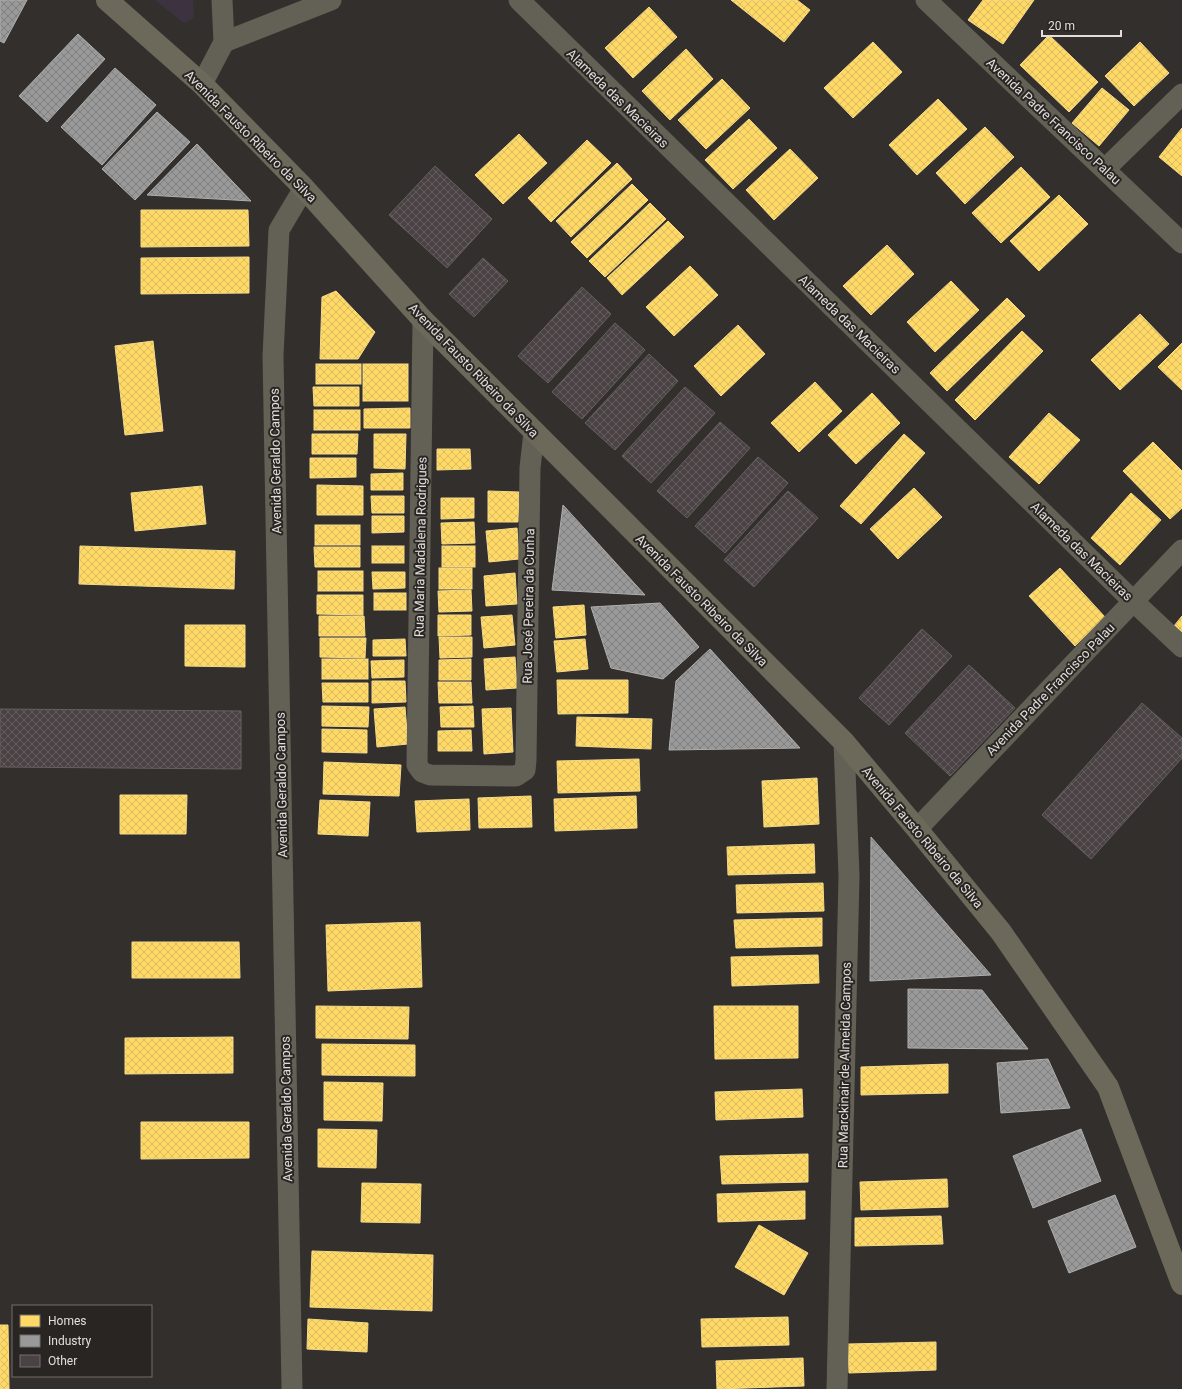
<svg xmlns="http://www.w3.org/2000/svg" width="1182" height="1389" viewBox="0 0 1182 1389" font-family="Roboto,sans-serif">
<defs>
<pattern id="homes-cross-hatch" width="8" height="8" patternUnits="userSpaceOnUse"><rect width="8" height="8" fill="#ffd966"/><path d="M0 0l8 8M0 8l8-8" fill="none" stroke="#dabb5f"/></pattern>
<pattern id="industry-cross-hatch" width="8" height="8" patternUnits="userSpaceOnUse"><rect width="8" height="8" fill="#999"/><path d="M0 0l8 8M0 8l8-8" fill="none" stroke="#807f7f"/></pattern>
<pattern id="building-cross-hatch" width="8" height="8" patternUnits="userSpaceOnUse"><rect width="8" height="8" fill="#4a4244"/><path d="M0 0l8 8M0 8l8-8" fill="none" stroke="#645d5e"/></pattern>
</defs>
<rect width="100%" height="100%" fill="#322f2d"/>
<!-- education -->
<polygon fill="#3c3240" points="155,0 193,0 194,18 184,23"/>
<!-- homes -->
<g fill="url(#homes-cross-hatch)" stroke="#f6da89">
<polygon points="731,0 797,0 810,10 784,42"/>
<polygon points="983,0 1034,0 1003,44 968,20"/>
<polygon points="649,7 677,37 633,78 605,48"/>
<polygon points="1049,35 1098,82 1069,112 1020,65"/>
<polygon points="873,42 902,72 853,118 824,88"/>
<polygon points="1140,42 1169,73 1134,106 1105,76"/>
<polygon points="686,49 713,79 670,120 642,91"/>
<polygon points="722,79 750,108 706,149 678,120"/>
<polygon points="1102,88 1129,110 1099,146 1072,123"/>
<polygon points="938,99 967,129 917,175 889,145"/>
<polygon points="749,119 777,148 733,189 705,160"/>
<polygon points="985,127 1014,157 965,204 936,173"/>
<polygon points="1182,128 1182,176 1159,157"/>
<polygon points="519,134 547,163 503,204 475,175"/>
<polygon points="587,140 611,163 551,222 528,198"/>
<polygon points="790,149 818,178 774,220 746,190"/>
<polygon points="617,163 632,179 571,237 556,221"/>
<polygon points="1021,167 1050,197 1001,243 972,213"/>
<polygon points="632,184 648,200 587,258 571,242"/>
<polygon points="1059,195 1088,224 1039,271 1010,241"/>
<polygon points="650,203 666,219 605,277 589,261"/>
<polygon points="141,210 248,210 249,246 141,247"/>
<polygon points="668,221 684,237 622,295 607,278"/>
<polygon points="887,245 914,274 871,315 843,286"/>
<polygon points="249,257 249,293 141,294 141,258"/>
<polygon points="690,266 718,295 674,336 646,307"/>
<polygon points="951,281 979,310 935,352 907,322"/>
<polygon points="336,291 375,332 358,359 320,359 322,297"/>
<polygon points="1007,298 1025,316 947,391 930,373"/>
<polygon points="1140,314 1169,344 1120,390 1091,360"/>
<polygon points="738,325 765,354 721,396 694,366"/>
<polygon points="1022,331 1043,351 975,420 955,400"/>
<polygon points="153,341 163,431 125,435 115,346"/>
<polygon points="1182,343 1182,390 1158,367"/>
<rect x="316" y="364" width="45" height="20"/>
<rect x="363" y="364" width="45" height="37"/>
<polygon points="815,382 842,411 799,452 771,423"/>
<polygon points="313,387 359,387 359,406 314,406"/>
<polygon points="872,393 900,423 856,464 828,435"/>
<polygon points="410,408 410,428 364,428 364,409"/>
<rect x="314" y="410" width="46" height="20"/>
<polygon points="1049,413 1080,440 1039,484 1009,457"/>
<polygon points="312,434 358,434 357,454 312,454"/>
<polygon points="374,434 406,434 405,469 374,468"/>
<polygon points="904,434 925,453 861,524 840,506"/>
<polygon points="1153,442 1182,471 1182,508 1170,519 1123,471"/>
<polygon points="437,449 470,449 471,469 437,470"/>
<polygon points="310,458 356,458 356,477 310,478"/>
<polygon points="403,473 403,490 371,490 371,474"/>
<polygon points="317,485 363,486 363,515 317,515"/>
<polygon points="202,486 206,524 135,531 131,493"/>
<polygon points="914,488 942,517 898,559 870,529"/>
<polygon points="488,491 519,492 518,522 488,522"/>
<polygon points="1131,493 1161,520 1120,565 1091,538"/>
<polygon points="371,496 404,496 404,513 372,513"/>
<polygon points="441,498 474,498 474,518 441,519"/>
<polygon points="372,516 404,516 404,532 372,533"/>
<polygon points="474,522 475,543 442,544 441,523"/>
<rect x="315" y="525" width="45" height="20"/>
<polygon points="517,528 519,559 489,562 486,531"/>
<polygon points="80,546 235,551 234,589 79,584"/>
<rect x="372" y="546" width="32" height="17"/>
<rect x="442" y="546" width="33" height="21"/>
<polygon points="314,547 360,547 360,567 315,567"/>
<rect x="439" y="568" width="33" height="21"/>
<polygon points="1060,568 1105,617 1075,646 1029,596"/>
<rect x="318" y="571" width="45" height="20"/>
<polygon points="372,572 405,572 405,588 373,589"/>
<polygon points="515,573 517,604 486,606 484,576"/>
<polygon points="471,590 472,611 439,612 438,591"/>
<rect x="374" y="593" width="32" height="17"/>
<polygon points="317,595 363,595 363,615 317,614"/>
<polygon points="584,605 586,635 556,638 553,607"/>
<polygon points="438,615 471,615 471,635 438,636"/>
<polygon points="512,615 515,645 484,648 481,617"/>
<polygon points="319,616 364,616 365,636 319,636"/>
<polygon points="1182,616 1182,632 1174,626"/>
<polygon points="185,625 245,625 245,667 185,666"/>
<polygon points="439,637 472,637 472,657 440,658"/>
<polygon points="320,638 366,638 365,658 320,657"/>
<polygon points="405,639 406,656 373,656 373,640"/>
<polygon points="585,639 588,669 557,672 554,641"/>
<polygon points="515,657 517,688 486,690 484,659"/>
<rect x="322" y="659" width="46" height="20"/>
<polygon points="471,659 471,680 439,680 439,660"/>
<polygon points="404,660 404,677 372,678 371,661"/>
<polygon points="557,680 628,680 628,713 558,714"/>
<polygon points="372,681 405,681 406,702 372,703"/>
<polygon points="438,682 471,682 472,703 439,703"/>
<polygon points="322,683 368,683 368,702 323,702"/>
<polygon points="322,706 369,707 368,727 322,726"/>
<polygon points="473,706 474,727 441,727 440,707"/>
<polygon points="405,707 408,744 377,747 374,709"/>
<polygon points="511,708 513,752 484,754 482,709"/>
<polygon points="577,717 652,719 651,749 576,746"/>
<polygon points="322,729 367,730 367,753 322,752"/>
<polygon points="471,730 472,751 438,751 438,731"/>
<polygon points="639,759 640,791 558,793 557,761"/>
<polygon points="324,762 401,765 399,796 323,794"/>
<polygon points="817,778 819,824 764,827 762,781"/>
<polygon points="120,795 187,795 186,834 120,834"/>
<polygon points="531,796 532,827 479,828 478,798"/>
<polygon points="636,796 637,828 555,831 554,799"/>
<polygon points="469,799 470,830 417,832 415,801"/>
<polygon points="320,800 370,802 368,836 318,834"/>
<polygon points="814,844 815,873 728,875 727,847"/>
<polygon points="823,883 824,911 737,913 736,885"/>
<polygon points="822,918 822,946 736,948 734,920"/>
<polygon points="420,922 422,987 328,991 326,925"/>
<polygon points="132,942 239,942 240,978 132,978"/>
<polygon points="818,955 819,983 732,986 731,957"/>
<polygon points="316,1006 409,1007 408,1039 316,1038"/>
<polygon points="714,1006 798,1006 798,1058 715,1059"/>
<polygon points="233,1037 233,1073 125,1074 125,1038"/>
<polygon points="322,1044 415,1045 415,1076 322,1075"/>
<polygon points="948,1064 948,1093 861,1095 861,1067"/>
<polygon points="324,1082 383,1083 382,1121 324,1120"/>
<polygon points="802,1089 803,1117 716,1120 715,1092"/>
<polygon points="141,1122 249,1122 249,1158 141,1159"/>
<polygon points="318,1129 377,1130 376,1168 318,1167"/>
<polygon points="808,1154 808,1182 722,1184 720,1156"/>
<polygon points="947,1179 948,1207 861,1210 860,1182"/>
<polygon points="362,1183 421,1184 420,1223 361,1222"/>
<polygon points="805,1191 805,1219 718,1222 717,1194"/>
<polygon points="941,1216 943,1244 855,1246 855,1218"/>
<polygon points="759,1225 808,1253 784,1295 735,1267"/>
<polygon points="312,1251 433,1255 432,1311 310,1307"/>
<polygon points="788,1317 789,1345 702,1347 701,1319"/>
<polygon points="308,1319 368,1323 367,1352 307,1349"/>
<polygon points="0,1325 8,1325 9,1389 0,1389"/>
<polygon points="936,1342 936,1370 849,1373 848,1344"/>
<polygon points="803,1358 804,1386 717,1389 716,1361"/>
</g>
<!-- industry -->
<g fill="url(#industry-cross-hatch)" stroke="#afaead">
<polygon points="0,0 27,0 4,43 0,41"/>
<polygon points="78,34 105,59 47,122 19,96"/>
<polygon points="115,68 156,105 102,165 61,127"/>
<polygon points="157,112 190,142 135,200 102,169"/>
<polygon points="197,144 251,201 147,195"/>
<polygon points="563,505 645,595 552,590"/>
<polygon points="660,603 699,647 663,679 611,668 591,607"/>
<polygon points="710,649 800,748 669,750 676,681"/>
<polygon points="871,837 991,975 870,981"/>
<polygon points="908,989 982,990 1028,1049 908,1048"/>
<polygon points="1048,1059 1070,1108 1001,1113 997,1063"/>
<polygon points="1081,1129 1101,1181 1033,1208 1013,1156"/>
<polygon points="1115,1195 1136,1247 1069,1273 1048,1221"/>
</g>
<!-- building -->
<g fill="url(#building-cross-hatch)" stroke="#646261">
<polygon points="435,166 492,219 447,268 389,215"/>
<polygon points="483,258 508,281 474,317 449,294"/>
<polygon points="582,287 611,314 548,383 518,356"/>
<polygon points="615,323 645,350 582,419 552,392"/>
<polygon points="649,354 678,381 615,450 585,423"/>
<polygon points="685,387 715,413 651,483 622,456"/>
<polygon points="720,422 750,448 687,518 657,491"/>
<polygon points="758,457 788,483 725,553 695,526"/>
<polygon points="788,491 818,518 754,587 724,560"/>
<polygon points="922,629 952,656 889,725 859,698"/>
<polygon points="969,665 1015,708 950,776 905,733"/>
<polygon points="1142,703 1182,738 1182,758 1091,859 1042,815"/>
<polygon points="0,709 241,711 241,769 0,767"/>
</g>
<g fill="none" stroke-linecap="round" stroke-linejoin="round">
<!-- street -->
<g stroke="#636055" stroke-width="21">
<polyline points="519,0 1133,601 1182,647"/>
<polyline points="926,0 1182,243"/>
<polyline points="224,42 331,0"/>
<polyline points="202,84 224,42 222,0"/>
<polyline points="1105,169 1182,94"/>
<polyline points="423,320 417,765 422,772 430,775 516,776 525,770 526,760 530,468 534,432"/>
<polyline points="917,829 1182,550"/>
<polyline points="292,1389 273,356 279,230 304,188"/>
<polyline points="837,1389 849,876 844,742"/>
</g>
<!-- primary -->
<polyline stroke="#6c685a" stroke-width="22" points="107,0 202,84 304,188 423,320 844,742 917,829 1001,932 1108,1087 1182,1284"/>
</g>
<g text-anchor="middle" stroke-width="4" stroke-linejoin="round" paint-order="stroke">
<!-- street labels -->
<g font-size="13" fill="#e1dedc" stroke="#292523">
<text transform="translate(618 98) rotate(44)" y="5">Alameda das Macieiras</text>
<text transform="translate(1054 121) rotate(43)" y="5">Avenida Padre Francisco Palau</text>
<text transform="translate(251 136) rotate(45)" y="5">Avenida Fausto Ribeiro da Silva</text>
<text transform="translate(850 324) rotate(44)" y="5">Alameda das Macieiras</text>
<text transform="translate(474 370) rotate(46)" y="5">Avenida Fausto Ribeiro da Silva</text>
<text transform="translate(275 461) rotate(-91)" y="5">Avenida Geraldo Campos</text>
<text transform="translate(420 547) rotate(-89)" y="5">Rua Maria Madalena Rodrigues</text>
<text transform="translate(1082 551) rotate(44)" y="5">Alameda das Macieiras</text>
<text transform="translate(702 600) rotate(45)" y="5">Avenida Fausto Ribeiro da Silva</text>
<text transform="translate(528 606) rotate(-89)" y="5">Rua José Pereira da Cunha</text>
<text transform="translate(1050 689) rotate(-46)" y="5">Avenida Padre Francisco Palau</text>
<text transform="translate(281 785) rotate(-91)" y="5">Avenida Geraldo Campos</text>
<text transform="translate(923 837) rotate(50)" y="5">Avenida Fausto Ribeiro da Silva</text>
<text transform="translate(844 1065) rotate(-89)" y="5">Rua Marckinair de Almeida Campos</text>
<text transform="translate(286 1109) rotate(-91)" y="5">Avenida Geraldo Campos</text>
</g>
</g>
<!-- legend -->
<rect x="12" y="1305" width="140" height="72" fill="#292523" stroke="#736f6d"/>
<rect x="20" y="1315" width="20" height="12" fill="#ffd966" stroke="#736f6d"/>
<text x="48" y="1325" font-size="12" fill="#e1dedc">Homes</text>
<rect x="20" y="1335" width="20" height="12" fill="#999999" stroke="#736f6d"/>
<text x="48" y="1345" font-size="12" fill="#e1dedc">Industry</text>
<rect x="20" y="1355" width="20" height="12" fill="#4a4244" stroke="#736f6d"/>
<text x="48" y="1365" font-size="12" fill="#e1dedc">Other</text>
<!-- scale -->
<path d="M1042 30v6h79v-6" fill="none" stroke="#e1dedc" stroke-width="2"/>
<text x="1048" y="30" font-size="12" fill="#e1dedc" stroke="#292523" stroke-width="3" paint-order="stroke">20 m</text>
</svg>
